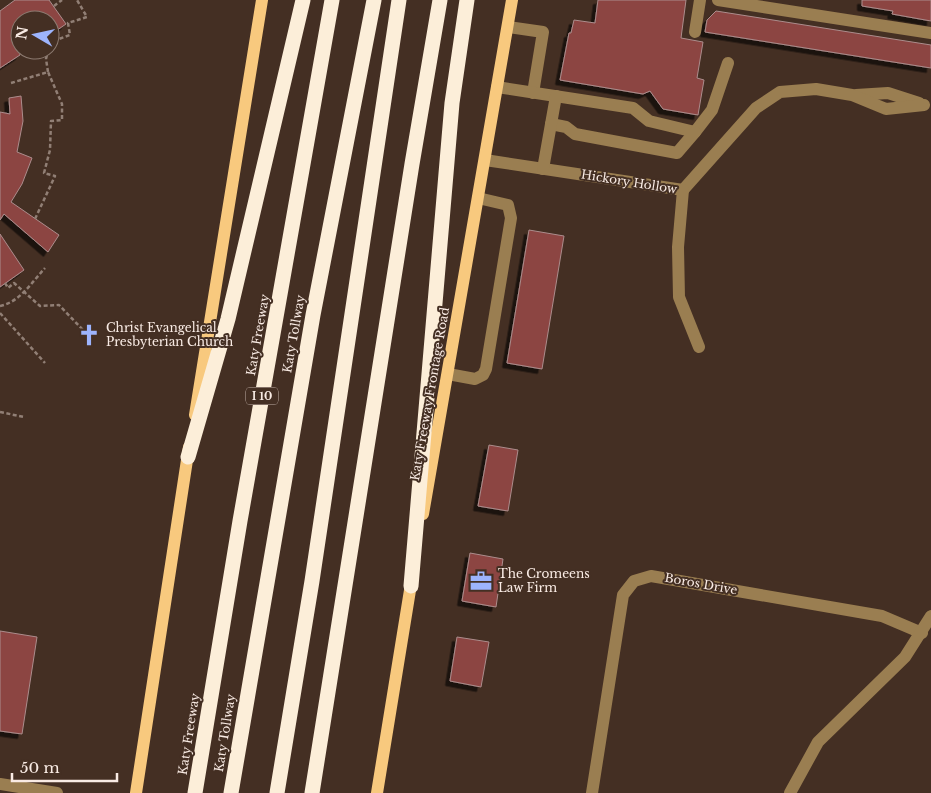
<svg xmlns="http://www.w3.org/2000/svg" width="931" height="793" viewBox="0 0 931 793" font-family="'Libre Baskerville',serif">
<defs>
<filter id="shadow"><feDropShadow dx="-4.5" dy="4.5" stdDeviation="0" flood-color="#0009"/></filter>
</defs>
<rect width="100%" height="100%" fill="#442f23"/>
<!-- building -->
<g fill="#8c4443" stroke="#ac8d8c" filter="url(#shadow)">
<polygon points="15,0 49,0 66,24 50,35 50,20 20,20 20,55 0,68 0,11"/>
<polygon points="598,0 686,0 681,38 703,42 697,78 704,80 698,115 663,109 650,91 643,94 560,80 569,33 571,33 574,20 595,23"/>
<polygon points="862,0 931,0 931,21 892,14 893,11 862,6"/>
<polygon points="716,11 931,45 931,68 705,32 707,20"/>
<polygon points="21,96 23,121 17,152 32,158 22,184 11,202 59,235 48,252 4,214 0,220 0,112 10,114 9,98"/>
<polygon points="529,230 564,236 542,369 507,363"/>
<polygon points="0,234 24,270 0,287"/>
<polygon points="489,445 518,450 508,511 478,506"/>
<polygon points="470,553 503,559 496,607 462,601"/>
<polygon points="0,631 37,637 22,734 0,731"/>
<polygon points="457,637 489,642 481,687 450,681"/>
</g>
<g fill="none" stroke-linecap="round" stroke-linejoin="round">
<!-- path -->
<g stroke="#917f75" stroke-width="2.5" stroke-dasharray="4 2.5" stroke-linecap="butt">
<polyline points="54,6 62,0"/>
<polyline points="50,47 56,40 70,35 68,23 87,17 77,0"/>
<polyline points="48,72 46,59 48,50"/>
<polyline points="11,83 48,72 62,104 62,120 51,121 50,150 44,173 55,176 35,219"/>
<polyline points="5,283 8,288 14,283 40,306 59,305 83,330"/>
<path d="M0,306C20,302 32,282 45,268"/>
<polyline points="0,313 45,363"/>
<polyline points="0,412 24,417"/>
</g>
<!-- minor -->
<g stroke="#9a7e51" stroke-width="12">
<polyline points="718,0 931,33"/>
<polyline points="508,27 543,32 533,93"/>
<polyline points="695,32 700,0"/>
<polyline points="497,87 633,108 649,121 695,132 712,110 728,63"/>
<polyline points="856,95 888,93 919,103"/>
<polyline points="551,124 566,127 575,134 677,153 695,132"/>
<polyline points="485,160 683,190"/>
<polyline points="543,169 556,96"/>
<polyline points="683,190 756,108 780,92 816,89 852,95 886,109 924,105"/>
<polyline points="683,190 678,247 679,297 699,347"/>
<polyline points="448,374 475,379 483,375 486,369 511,218 508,205 478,198"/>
<polyline points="0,784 57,793"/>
<polyline points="592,793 623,595 634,581 651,576 882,616 922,633"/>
<polyline points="790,793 818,742 905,657 931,616"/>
</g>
<!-- major -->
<g stroke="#f8c97e" stroke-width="12">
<polyline points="195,415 262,0"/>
<polyline points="423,514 512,0"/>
<polyline points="136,793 189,447"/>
<polyline points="377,793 412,578"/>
</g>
<!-- highway -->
<g stroke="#fceed9" stroke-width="15">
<polyline points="188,457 228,319 303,0"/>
<polyline points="411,586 452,103 467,0"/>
<polyline points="195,793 240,521 332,0"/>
<polyline points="231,793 313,315 374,0"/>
<polyline points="277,793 312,581 399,0"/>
<polyline points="312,793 412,164 440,0"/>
</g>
</g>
<!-- icons -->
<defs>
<g id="church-bare" transform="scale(1.725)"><path d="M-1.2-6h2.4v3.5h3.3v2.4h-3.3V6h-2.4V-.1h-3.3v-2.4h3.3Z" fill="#9db4fd" stroke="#442f23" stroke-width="2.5" paint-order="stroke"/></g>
<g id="office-bare" transform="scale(1.725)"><path d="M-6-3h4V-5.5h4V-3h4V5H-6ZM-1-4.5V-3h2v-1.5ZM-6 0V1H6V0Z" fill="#9db4fd" stroke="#442f23" stroke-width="2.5" paint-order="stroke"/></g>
</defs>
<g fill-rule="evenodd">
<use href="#church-bare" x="89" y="335"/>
<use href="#office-bare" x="481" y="581"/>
</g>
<g text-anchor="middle" stroke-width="4" stroke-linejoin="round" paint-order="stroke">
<!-- shield labels -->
<rect fill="#442f23" stroke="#c3b3aa" stroke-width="1" x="246" y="387.5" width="32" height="17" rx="4"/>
<g font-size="11" font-weight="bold" fill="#f9ebe4">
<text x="262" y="400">I 10</text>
</g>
<!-- street labels -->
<g font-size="12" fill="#f9ebe4" stroke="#442f23">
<text transform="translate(629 182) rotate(9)" y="4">Hickory Hollow</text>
<text transform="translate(294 334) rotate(-80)" y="4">Katy Tollway</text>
<text transform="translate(258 335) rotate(-80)" y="4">Katy Freeway</text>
<text transform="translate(430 394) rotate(-80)" y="4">Katy Freeway Frontage Road</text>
<text transform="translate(701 584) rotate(10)" y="4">Boros Drive</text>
<text transform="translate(225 733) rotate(-81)" y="4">Katy Tollway</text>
<text transform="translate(189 734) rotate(-81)" y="4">Katy Freeway</text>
</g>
<!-- poi labels -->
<g font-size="12" fill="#f9ebe4" stroke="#442f23" text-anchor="start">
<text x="106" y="332">Christ Evangelical<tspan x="106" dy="14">Presbyterian Church</tspan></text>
<text x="498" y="578">The Cromeens<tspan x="498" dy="14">Law Firm</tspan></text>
</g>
</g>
<!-- north arrow -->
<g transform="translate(35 35) rotate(279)"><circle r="24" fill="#442f23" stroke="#8c7a70"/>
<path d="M0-4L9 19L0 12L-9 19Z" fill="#9db4fd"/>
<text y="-8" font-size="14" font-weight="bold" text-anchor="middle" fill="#f9ebe4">N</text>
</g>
<!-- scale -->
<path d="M12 773v8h105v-8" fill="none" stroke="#f9ebe4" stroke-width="2.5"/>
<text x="20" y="773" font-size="15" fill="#f9ebe4" stroke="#442f23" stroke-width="4" paint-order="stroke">50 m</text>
</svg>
